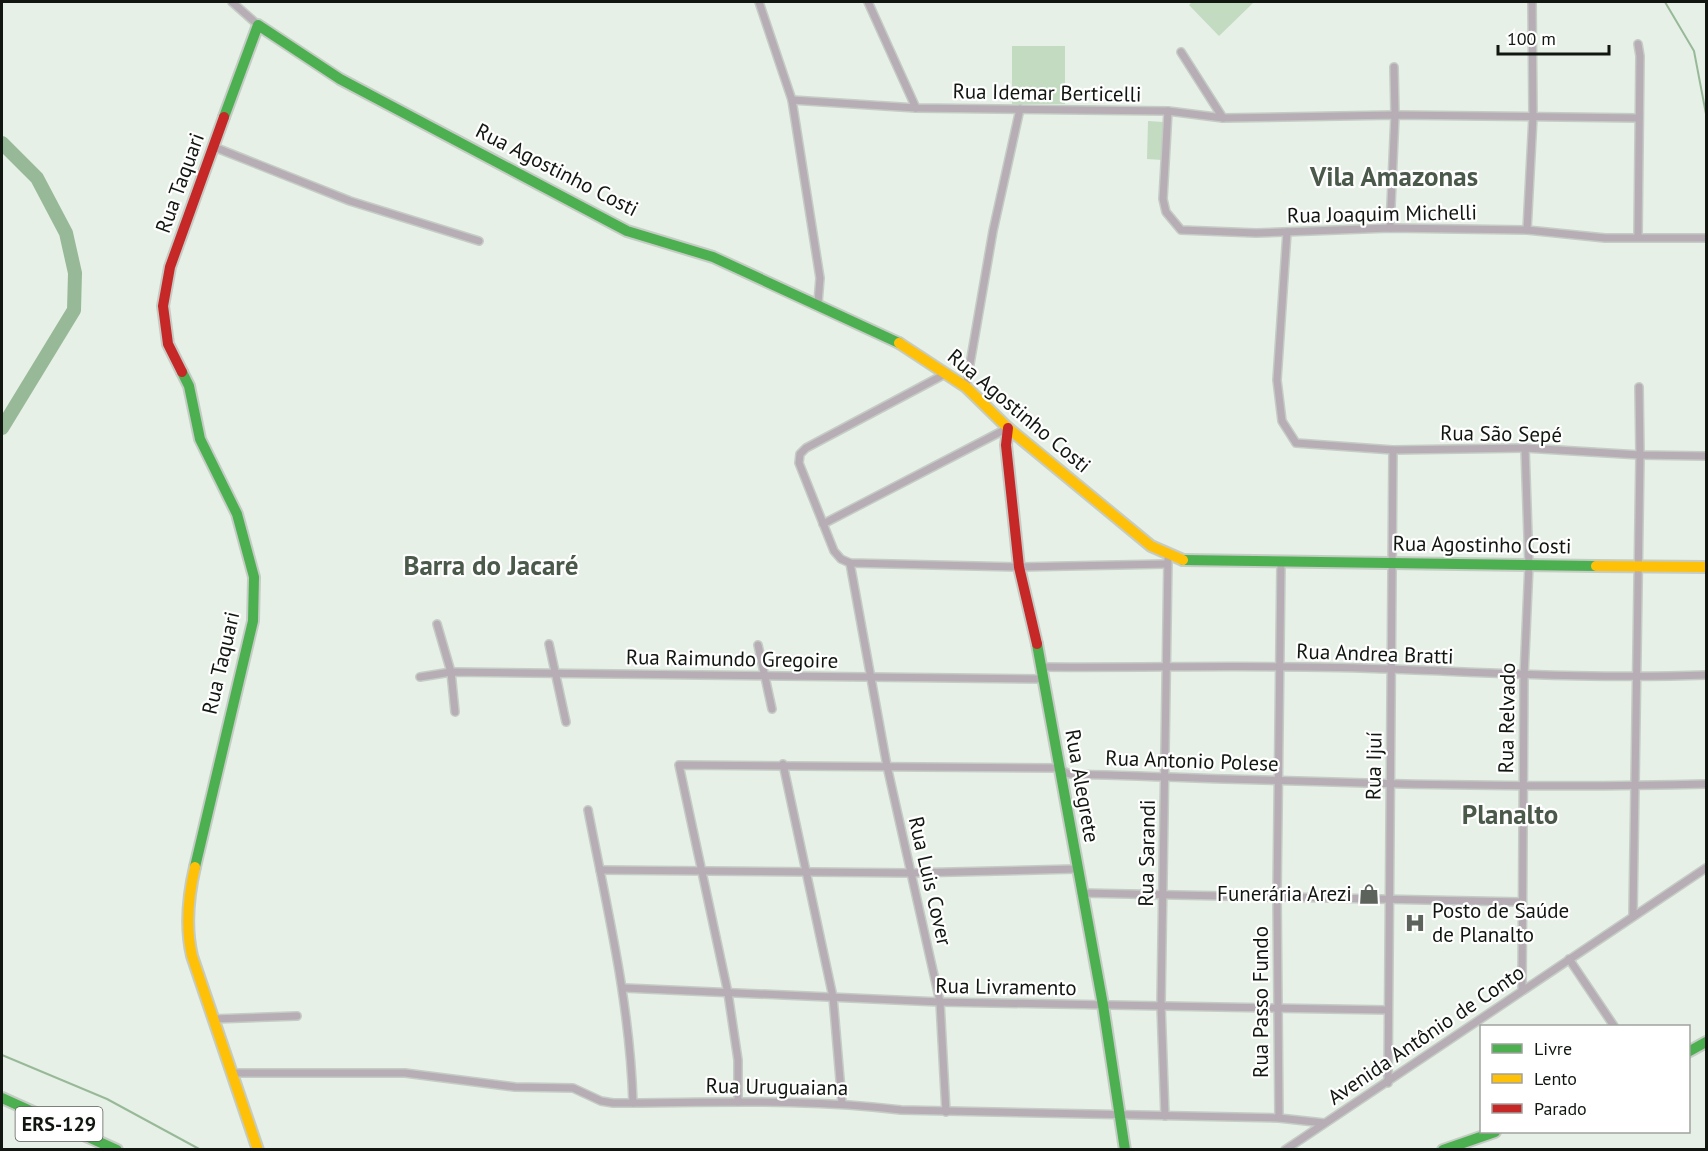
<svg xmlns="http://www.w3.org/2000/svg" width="1708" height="1151" viewBox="0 0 1708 1151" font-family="'PT Sans',sans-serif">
<rect width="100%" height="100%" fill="#e6f0e6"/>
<!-- green -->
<g fill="#c2dbc1">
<polygon points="1192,2 1254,2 1219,36 1189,5"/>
<rect x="1012" y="46" width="53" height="58"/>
<polygon points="1148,121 1163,122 1162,160 1147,159"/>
</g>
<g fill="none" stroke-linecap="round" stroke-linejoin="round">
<!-- stream -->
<g stroke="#98b998" stroke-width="2">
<polyline points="1665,2 1694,51 1706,114"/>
<polyline points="2,1055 107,1099 201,1150"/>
</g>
<!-- river -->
<polyline stroke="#98b998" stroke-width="14" points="2,143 37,178 66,233 75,273 74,310 2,428"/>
<!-- street casing -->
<g stroke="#c5ccc5" stroke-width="10">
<g id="street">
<polyline points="232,2 258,25"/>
<polyline points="759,2 792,100 820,278 818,303"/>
<polyline points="868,2 916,108"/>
<polyline points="1638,44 1640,56 1638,236"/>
<polyline points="1181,52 1223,118"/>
<polyline points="792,100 916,108 1168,111 1223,118 1395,115 1639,118"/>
<polyline points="1168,111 1163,199 1166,212 1181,230 1256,233 1390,228 1527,230 1605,238 1706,238"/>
<polyline points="214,147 350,201 479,241"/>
<polyline points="1390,228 1395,115 1394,67"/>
<polyline points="1527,230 1533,117 1532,2"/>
<polyline points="1287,232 1277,380 1282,421 1296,443 1393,450 1525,448 1640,455 1706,456"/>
<polyline points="947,373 806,448 800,454 799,463 834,551 841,559 850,563 1019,567 1167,564"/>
<polyline points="966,387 993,231 1020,109"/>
<polyline points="823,524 1008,428"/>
<polyline points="850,563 887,766 940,1002 946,1112"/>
<polyline points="437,624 451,672 455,712"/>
<polyline points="549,644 566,722"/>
<polyline points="758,645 772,709"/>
<path d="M1042,667C1158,668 1276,664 1392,669C1498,673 1601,679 1706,675"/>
<polyline points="420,677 451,672 1044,679"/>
<polyline points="783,764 833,997 842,1103"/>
<path d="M588,810C607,908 630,1003 633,1103"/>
<polyline points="600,870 911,873 1076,869"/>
<polyline points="1081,893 1521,902"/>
<polyline points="1633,915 1640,455 1639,387"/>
<polyline points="1569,959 1614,1026"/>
<polyline points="624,988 940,1002 1388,1010"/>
<polyline points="1522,989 1524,676 1529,565 1525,448"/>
<polyline points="214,1019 297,1016"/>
<path d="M232,1073H405L515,1087L573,1088L601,1101L613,1103C709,1103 805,1098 901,1110L1279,1118L1324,1123"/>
<polyline points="1388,1083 1393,450"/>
<path d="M738,1102V1060L728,993L679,765L1058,768L1069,774C1281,780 1494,790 1706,784"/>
<polyline points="1165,1116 1161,1005 1168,559"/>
<polyline points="1279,1118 1277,895 1281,562"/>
<polyline points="1285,1150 1706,868"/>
</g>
</g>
<!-- fast casing -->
<g stroke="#c5ccc5" stroke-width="14">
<g id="fast">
<polyline points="224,117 258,25 340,79 627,231 713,257 899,343"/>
<polyline points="182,372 189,386 200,439 237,514 254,577 253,621 195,867"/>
<polyline points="1183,560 1596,566"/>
<polyline points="1037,644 1103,1005 1125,1150"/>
<polyline points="1688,1052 1706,1042"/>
<polyline points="2,1098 117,1150"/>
<polyline points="1443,1150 1495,1132"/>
</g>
</g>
<!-- slow casing -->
<g stroke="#c5ccc5" stroke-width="14">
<g id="slow">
<polyline points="899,343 966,387 1008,428 1151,546 1183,560"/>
<polyline points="1596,566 1706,567"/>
<path d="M195,867C188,897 185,926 192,956L258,1150"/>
</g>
</g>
<!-- jam casing -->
<g stroke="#c5ccc5" stroke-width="14">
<g id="jam">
<polyline points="182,372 168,344 163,306 170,267 224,117"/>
<polyline points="1008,428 1006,445 1019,567 1037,644"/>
</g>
</g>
<!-- street -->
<use href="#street" stroke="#b7adb5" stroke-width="7"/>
<!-- fast -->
<use href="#fast" stroke="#4caf50" stroke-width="10"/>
<!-- slow -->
<use href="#slow" stroke="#ffc107" stroke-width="10"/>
<!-- jam -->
<use href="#jam" stroke="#c62828" stroke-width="10"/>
</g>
<!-- icons -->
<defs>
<g id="shop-bare" transform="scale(1.62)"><path d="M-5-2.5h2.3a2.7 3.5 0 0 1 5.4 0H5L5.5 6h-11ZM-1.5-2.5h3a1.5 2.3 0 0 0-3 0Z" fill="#5c635b" stroke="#fff" stroke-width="2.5" paint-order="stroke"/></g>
<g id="hospital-bare" transform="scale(1.62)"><path d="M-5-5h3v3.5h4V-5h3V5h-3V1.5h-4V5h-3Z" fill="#5c635b" stroke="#fff" stroke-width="2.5" paint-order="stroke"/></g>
</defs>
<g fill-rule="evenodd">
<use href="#shop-bare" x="1369" y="894"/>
<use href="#hospital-bare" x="1415" y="923"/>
</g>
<g text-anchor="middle" stroke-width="4.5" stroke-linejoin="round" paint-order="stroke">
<!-- shield labels -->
<rect fill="#fff" stroke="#585d58" stroke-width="1.5" x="15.5" y="1107" width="87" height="34" rx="4.5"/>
<g font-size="20" font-weight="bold" fill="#111710">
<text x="59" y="1131">ERS-129</text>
</g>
<!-- street labels -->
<g font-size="21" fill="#111710" stroke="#fff">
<text transform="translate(1047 93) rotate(1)" y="7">Rua Idemar Berticelli</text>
<text transform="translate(557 170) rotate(27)" y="7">Rua Agostinho Costi</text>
<text transform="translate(180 183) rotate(-70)" y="7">Rua Taquari</text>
<text transform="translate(1382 214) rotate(-1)" y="7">Rua Joaquim Michelli</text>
<text transform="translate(1019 411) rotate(40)" y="7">Rua Agostinho Costi</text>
<text transform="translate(1501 434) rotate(1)" y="7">Rua São Sepé</text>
<text transform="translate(1482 545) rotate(1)" y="7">Rua Agostinho Costi</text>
<text transform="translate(1375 654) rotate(2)" y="7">Rua Andrea Bratti</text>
<text transform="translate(732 659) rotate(1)" y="7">Rua Raimundo Gregoire</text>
<text transform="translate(221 663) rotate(-77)" y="7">Rua Taquari</text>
<text transform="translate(1507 718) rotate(-89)" y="7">Rua Relvado</text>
<text transform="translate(1192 761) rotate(2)" y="7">Rua Antonio Polese</text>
<text transform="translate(1374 766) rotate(-89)" y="7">Rua Ijuí</text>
<text transform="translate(1082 786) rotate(80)" y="7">Rua Alegrete</text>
<text transform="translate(1147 853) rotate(-89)" y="7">Rua Sarandi</text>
<text transform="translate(930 881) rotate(77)" y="7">Rua Luis Cover</text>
<text transform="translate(1006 987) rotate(1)" y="7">Rua Livramento</text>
<text transform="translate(1261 1002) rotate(-90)" y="7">Rua Passo Fundo</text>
<text transform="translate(1426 1035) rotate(-34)" y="7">Avenida Antônio de Conto</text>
<text transform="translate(777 1087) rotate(1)" y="7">Rua Uruguaiana</text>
</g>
<!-- poi labels -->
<g font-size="21" fill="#111710" stroke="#fff" text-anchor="end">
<text x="1352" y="901">Funerária Arezi</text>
<text x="1432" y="918" text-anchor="start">Posto de Saúde<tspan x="1432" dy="24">de Planalto</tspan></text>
</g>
<!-- district labels -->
<g font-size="27" font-weight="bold" fill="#4a594a" stroke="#fff">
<text x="1394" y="186">Vila Amazonas</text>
<text x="491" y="575">Barra do Jacaré</text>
<text x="1510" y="824">Planalto</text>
</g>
</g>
<!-- border -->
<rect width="1708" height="1151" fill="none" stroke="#111710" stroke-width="6"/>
<!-- legend -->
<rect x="1480" y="1025" width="210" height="108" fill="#ffffff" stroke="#a0a29f" stroke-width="1.5"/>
<rect x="1492" y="1044" width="30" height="9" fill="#4caf50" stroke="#a0a29f" stroke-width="1.5"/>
<text x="1534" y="1055" font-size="18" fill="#111710">Livre</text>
<rect x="1492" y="1074" width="30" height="9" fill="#ffc107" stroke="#a0a29f" stroke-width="1.5"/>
<text x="1534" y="1085" font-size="18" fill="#111710">Lento</text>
<rect x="1492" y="1104" width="30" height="9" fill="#c62828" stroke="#a0a29f" stroke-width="1.5"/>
<text x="1534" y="1115" font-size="18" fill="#111710">Parado</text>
<!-- scale -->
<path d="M1498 45v9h111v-9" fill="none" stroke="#111710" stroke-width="3"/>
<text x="1507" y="45" font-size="18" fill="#111710" stroke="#ffffff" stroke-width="4.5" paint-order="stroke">100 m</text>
</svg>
